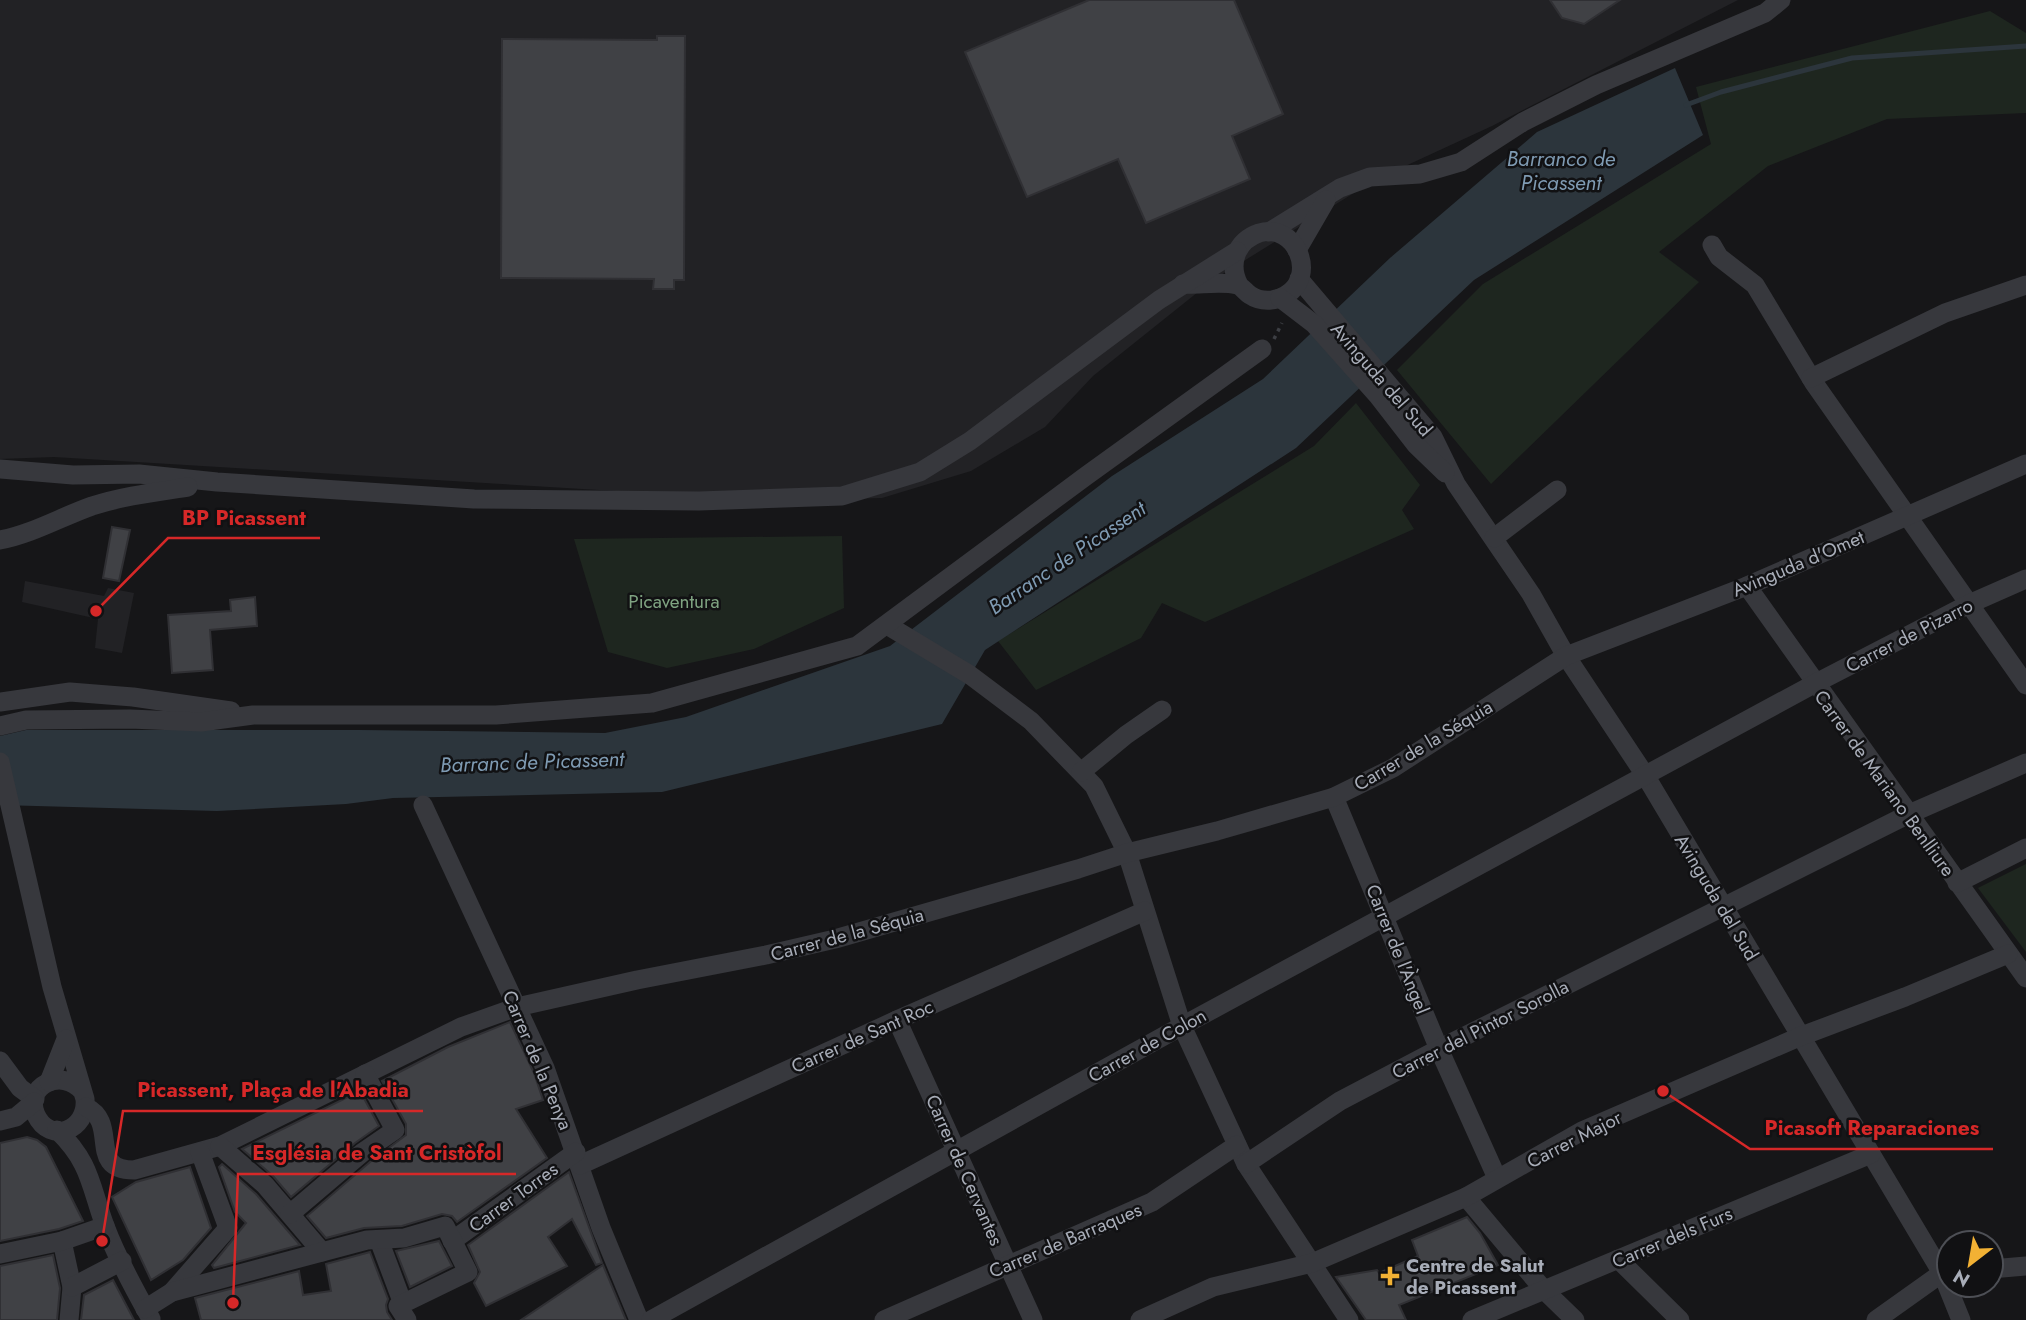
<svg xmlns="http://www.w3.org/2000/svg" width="2026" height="1320" viewBox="0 0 2026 1320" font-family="Jost,sans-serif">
<rect width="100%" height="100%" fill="#161618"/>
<!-- built -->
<g fill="#222225">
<polygon points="0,0 1738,0 1492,126 1375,180 1213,280 1093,376 1045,427 971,471 882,498 748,501 632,492 54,457 0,459"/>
<polygon points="25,581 104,596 108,588 134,593 122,653 95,648 98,619 22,602"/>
</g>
<!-- green -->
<g fill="#1e261f">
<polygon points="1990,11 2026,33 2026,113 1887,119 1768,166 1659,252 1699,282 1491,484 1397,370 1483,284 1711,144 1696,87"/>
<polygon points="1356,403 1420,485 1402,510 1414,529 1205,622 1162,603 1141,638 1036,690 998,641 1314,446"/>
<polygon points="842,536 844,608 754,649 667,668 608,652 574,539"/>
<polygon points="2026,864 2026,952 1978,888"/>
</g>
<!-- water -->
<polygon fill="#2c353c" points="1675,68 1703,135 1474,280 1296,448 985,650 942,724 662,792 393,798 346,804 217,811 0,805 0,736 26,730 360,730 605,733 686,717 890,646 1112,476 1263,379 1390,258 1537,132"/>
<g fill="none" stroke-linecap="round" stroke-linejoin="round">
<!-- stream -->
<polyline stroke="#2c353c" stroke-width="5" points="1686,105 1721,92 1852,58 2026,46"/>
</g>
<!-- building -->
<g fill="#404145" stroke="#303034" stroke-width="2">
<polygon points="1089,0 1234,0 1283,114 1232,136 1250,179 1146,223 1118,159 1027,197 965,52"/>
<polygon points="1550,0 1620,0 1584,24 1562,18"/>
<polygon points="657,36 685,36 684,280 674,280 674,289 653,289 654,279 501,278 502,39 657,40"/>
<polygon points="112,527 130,530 119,581 103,578"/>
<polygon points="255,597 257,626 210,630 213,670 172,673 168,615 231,611 230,600"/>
<polygon points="510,1022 534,1073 543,1100 516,1109 547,1158 457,1222 452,1216 442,1214 402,1226 364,1228 326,1238 307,1216 370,1162 406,1135 406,1124 382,1081 448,1047"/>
<polygon points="360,1091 379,1126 355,1143 291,1197 273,1176 242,1149"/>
<polygon points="27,1137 37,1140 46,1147 83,1221 59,1229 0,1241 0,1143"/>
<polygon points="222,1164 256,1194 300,1245 214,1268 212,1265 246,1223 235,1212 219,1167"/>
<polygon points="190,1167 211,1228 183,1260 151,1280 112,1197 136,1182"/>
<polygon points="569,1172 602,1263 596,1265 572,1219 548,1237 567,1266 486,1306 474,1283 480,1272 468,1245"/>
<polygon points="1467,1217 1480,1233 1498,1265 1399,1305 1406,1320 1366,1320 1336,1277 1377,1270 1379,1273 1418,1256 1412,1240"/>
<polygon points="439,1241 452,1266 410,1287 396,1251"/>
<polygon points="370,1252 388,1299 386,1305 387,1312 392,1320 201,1320 195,1298 299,1271 303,1295 331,1291 326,1264"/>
<polygon points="53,1255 60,1288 57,1320 0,1320 0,1266"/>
<polygon points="603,1265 626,1320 521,1320"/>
<polygon points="113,1280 134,1320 81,1320 84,1295"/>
</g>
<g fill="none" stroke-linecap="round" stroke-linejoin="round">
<!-- path -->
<polyline stroke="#3d3f44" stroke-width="3.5" stroke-dasharray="3.5 5" stroke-linecap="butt" points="1274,339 1282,323"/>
<!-- minor -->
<g stroke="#37383d" stroke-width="19">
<polyline points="1269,232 1340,188 1370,177 1420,174 1461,162 1523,122 1596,85 1765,13 1781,0"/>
<polyline points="1712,245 1719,257 1755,285 1814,383 2026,685"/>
<polyline points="1297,250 1326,200"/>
<polyline points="1299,279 1433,437 1456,484 1531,594 1566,656 1645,775 1942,1273 1961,1320"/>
<path d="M1183,284C1198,285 1224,281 1237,285C1242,286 1245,292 1250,295C1260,302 1275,302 1286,295C1318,276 1296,222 1259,233C1236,241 1228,264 1239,285"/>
<polyline points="1280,298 1314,324 1378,396 1416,445 1445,473"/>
<polyline points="1811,378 1945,313 2026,285"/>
<polyline points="0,469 73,475 139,474 217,482 474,499 699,501 842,496 920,472 970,441 1159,300 1237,251"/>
<polyline points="1494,538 1557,490"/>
<path d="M0,540C32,534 61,517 92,506C123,496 156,492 188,487"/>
<polyline points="1747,586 2026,978"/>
<polyline points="887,625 970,675 1031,721 1094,786 1127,853 1182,1026 1246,1164 1349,1320"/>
<polyline points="0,702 70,692 133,697 231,711"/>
<polyline points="0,726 26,720 130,719 201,722 253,715 496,715 652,703 857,646 1086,476 1262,349"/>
<path d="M0,762L52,987L85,1099C88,1130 50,1145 36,1115C23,1086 62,1067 82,1091"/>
<polyline points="1081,772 1126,735 1162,710"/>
<polyline points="1334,797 1439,1049 1497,1178"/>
<polyline points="423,805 545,1068 601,1228 639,1320"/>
<polyline points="1957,883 2026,848"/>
<polyline points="897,1020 1033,1320"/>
<polyline points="0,1061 20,1088 35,1099"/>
<polyline points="49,1082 66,1039"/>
<path d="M86,1107C120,1123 86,1170 134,1170L220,1146L461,1027L517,1007L637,980L766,955L835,939L1078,869L1127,853L1217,831L1334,797L1393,768L1566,656L1747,586L2026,464"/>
<polyline points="0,1121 16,1117 34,1102"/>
<path d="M57,1130C91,1163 90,1185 105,1226C117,1258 134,1289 151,1319"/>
<polyline points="220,1146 265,1185 322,1252"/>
<polyline points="1246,1164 1340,1101 1439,1049 1909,814 2026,763"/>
<polyline points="580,1165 897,1020 1145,911"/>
<polyline points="1466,1197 1544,1290 1575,1320"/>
<polyline points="290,1214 363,1152 395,1130 365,1074"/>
<polyline points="379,1240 403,1304"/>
<polyline points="62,1241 72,1287 69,1320"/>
<polyline points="452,1241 576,1152"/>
<polyline points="0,1254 62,1241 105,1226"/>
<polyline points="1618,1259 1680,1320"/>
<polyline points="1991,1269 2026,1266"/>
<polyline points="72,1287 122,1261"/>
<polyline points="172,1292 228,1228 200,1152"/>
<polyline points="145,1309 172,1292 367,1240 404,1238 445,1226 468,1272 398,1306 407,1320"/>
<polyline points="651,1320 1182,1026 1814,684 1969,604 2026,579"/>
<polyline points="884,1320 1152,1202 1237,1145"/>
<polyline points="1140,1320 1213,1287 1312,1263 1466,1197 1582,1131 1799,1037 1905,997 2008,954"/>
<polyline points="1472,1320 1871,1154"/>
<polyline points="1876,1320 1942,1273 1949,1272"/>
</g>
</g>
<!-- markers -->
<path fill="#f2b134" stroke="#111113" stroke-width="2.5" d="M1386.5 1265.5h7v7h7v7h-7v7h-7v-7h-7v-7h7z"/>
<g text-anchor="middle" stroke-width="5" stroke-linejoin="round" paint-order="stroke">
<!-- street labels -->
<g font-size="19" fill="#a8adb8" stroke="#111113">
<text transform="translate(1382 379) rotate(49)" y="7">Avinguda del Sud</text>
<text transform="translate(1798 563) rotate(-23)" y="7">Avinguda d'Omet</text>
<text transform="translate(1909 635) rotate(-27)" y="7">Carrer de Pizarro</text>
<text transform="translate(1423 745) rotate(-31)" y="7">Carrer de la Séquia</text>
<text transform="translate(1885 783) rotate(54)" y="7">Carrer de Mariano Benlliure</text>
<text transform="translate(1717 897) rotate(59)" y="7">Avinguda del Sud</text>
<text transform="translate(847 934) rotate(-15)" y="7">Carrer de la Séquia</text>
<text transform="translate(1398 949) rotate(68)" y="7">Carrer de l'Àngel</text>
<text transform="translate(1480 1029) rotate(-27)" y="7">Carrer del Pintor Sorolla</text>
<text transform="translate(862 1036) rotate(-24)" y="7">Carrer de Sant Roc</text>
<text transform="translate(1147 1045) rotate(-29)" y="7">Carrer de Colon</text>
<text transform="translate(538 1060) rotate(67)" y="7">Carrer de la Penya</text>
<text transform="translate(1574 1139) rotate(-27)" y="7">Carrer Major</text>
<text transform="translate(965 1170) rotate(66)" y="7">Carrer de Cervantes</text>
<text transform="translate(513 1197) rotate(-36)" y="7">Carrer Torres</text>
<text transform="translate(1672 1237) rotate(-23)" y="7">Carrer dels Furs</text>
<text transform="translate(1065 1240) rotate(-23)" y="7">Carrer de Barraques</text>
</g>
<!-- park labels -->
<g font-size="19" fill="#7fa381" stroke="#111113">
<text x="674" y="608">Picaventura</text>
</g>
<!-- poi labels -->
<g font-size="19" font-weight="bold" fill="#a8adb8" stroke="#111113" text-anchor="start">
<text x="1406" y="1272">Centre de Salut<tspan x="1406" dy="22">de Picassent</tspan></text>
</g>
<!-- water labels -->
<g font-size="21" font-style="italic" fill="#7f9bb3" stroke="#111113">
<text x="1561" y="166">Barranco de<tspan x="1561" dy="24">Picassent</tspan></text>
<text transform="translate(1067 558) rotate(-34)" y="7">Barranc de Picassent</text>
<text transform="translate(532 762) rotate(-2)" y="7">Barranc de Picassent</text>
</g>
</g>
<!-- callouts -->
<path fill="none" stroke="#d62828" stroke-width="2.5" d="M96 611L168 538H320M102 1241L123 1111H423M1663 1091L1750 1149H1993M233 1303L238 1174H516"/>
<g fill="#d62828" stroke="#111113" stroke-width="2.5">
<circle cx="96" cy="611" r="7"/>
<circle cx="102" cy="1241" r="7"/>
<circle cx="1663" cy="1091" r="7"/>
<circle cx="233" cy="1303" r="7"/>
</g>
<g font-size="21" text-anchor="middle" font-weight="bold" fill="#d62828" stroke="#111113" stroke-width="5" stroke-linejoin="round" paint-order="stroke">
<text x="244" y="525">BP Picassent</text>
<text x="273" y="1097">Picassent, Plaça de l'Abadia</text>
<text x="1872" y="1135">Picasoft Reparaciones</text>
<text x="377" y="1160">Església de Sant Cristòfol</text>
</g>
<!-- north arrow -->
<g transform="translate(1970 1264) rotate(211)"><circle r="33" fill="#111113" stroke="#4d4f55" stroke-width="2"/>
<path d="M0-5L12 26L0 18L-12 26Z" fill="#f2b134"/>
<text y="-10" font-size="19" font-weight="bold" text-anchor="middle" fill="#a8adb8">N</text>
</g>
</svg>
